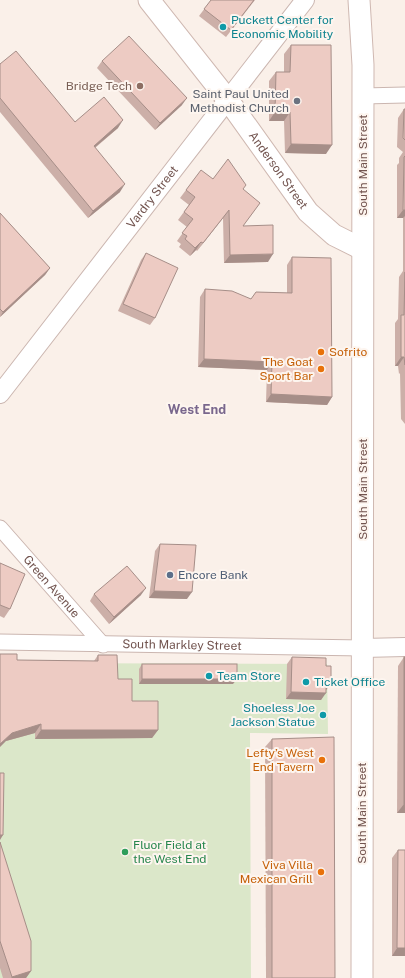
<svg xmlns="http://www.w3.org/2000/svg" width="405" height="978" viewBox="0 0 405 978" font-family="'Public Sans',sans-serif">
<rect width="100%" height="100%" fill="#faf0e9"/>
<!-- green -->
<polygon fill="#dbe7c9" points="0,663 327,664 328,734 250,733 251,978 0,978"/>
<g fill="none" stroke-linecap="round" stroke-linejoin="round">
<!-- minor casing -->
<g stroke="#cbb6b0" stroke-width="17">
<g id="minor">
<polyline points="363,96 405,95"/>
<path id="s1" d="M0,528L103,645"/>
<path id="s2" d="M0,642L363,648"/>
</g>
</g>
<!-- tertiary casing -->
<g stroke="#cbb6b0" stroke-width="20">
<g id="tertiary">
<path id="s3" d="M0,394L305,0"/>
<polyline points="363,648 405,647"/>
</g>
</g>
<!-- secondary casing -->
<g stroke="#cfb8b1" stroke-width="23">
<g id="secondary">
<path id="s4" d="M149,0L228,100L308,212L334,235L362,249"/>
<polyline points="359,0 363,65 362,978"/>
</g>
</g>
<!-- minor -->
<use href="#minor" stroke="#fff" stroke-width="15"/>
<!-- tertiary -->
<use href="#tertiary" stroke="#fff" stroke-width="18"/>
<!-- secondary -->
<use href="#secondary" stroke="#fff" stroke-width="21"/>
</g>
<!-- wall -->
<g fill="#ccafa8">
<polygon points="211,0 255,0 226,37 199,16"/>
<polygon points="291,45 326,154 285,153 284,121 269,121 269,81 276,72 284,72 284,54"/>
<polygon points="102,61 182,105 155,130 97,68"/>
<polygon points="0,64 75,122 118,128 95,148 120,192 88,218 0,112"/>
<polygon points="404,109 405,109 405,424 401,419 400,373 399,374 398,366 395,366 395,323 398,319 399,277 403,271 403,218 397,218 397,165 399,163 399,158 403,152 397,147 398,118"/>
<polygon points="213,179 243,190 260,203 243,226 268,262 224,263 223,218 197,251 196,250 190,256 179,247 181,244 177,241 187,227 178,220 189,205 180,198 186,190"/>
<polygon points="0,213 50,268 45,275 0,317"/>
<polygon points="146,253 155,318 150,325 118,311 141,260"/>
<polygon points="292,257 332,397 327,405 266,402 267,370 198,367 200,297 205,289 251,299 256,292 287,293 287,265"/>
<polygon points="160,544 187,599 149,598 155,551"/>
<polygon points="0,563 10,609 4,618 0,616"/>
<polygon points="94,594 141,595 109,624 90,601"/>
<polygon points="98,655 118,679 132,701 158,730 152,738 35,739 35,733 6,741 17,660 94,661"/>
<polygon points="292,657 331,683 326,690 321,700 286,699 287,664"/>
<polygon points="404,657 405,657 405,813 397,813 398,666"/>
<polygon points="142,664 233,684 139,684 139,669"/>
<polygon points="272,739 335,978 266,978 265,747"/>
<polygon points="0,842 31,971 26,978 3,978 0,968"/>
<polygon points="398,850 405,956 392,956 392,858"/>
</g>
<!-- shaded-wall -->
<g fill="#a68e88">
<polygon points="187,98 182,105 155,130 160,123"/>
<polygon points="275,112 290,112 284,121 269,121"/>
<polygon points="123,120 118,128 88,153 94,146"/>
<polygon points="291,144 332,145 326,154 285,153"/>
<polygon points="125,184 120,192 88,218 93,211"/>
<polygon points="229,210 223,218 197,251 203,243"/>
<polygon points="403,210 405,210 405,216 403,218 397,218"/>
<polygon points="201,242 196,250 190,256 195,248"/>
<polygon points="273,254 268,262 224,263 230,255"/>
<polygon points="50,268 45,275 0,317 3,312"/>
<polygon points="401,357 404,357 398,366 395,366"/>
<polygon points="204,359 272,362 267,370 198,367"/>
<polygon points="271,394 332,397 327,405 266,402"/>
<polygon points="146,588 141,595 109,624 114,617"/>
<polygon points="154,591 192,592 187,599 149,598"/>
<polygon points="142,679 237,679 233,684 139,684"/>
<polygon points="326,683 331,683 326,690"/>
<polygon points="291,692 326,693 321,700 286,699"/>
<polygon points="41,724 35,733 6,741 0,747 0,744 12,733"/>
<polygon points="41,730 158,730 152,738 35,739"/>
<polygon points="404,804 405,804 405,813 397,813"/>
<polygon points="0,835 3,835 0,840"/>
<polygon points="397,948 405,948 405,956 392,956"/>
<polygon points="31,971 26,978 11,978 12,977"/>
</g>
<!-- building -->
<g fill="#edcbc3" stroke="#a68e88">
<polygon points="211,0 254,0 231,30 204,9"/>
<polygon points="129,36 187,98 160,123 102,61"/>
<polygon points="291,45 331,45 332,145 291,144 290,112 275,112 276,72 290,72"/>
<polygon points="16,51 75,122 104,97 123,120 94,146 125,184 93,211 0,98 0,64"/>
<polygon points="404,109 405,109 405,140 403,138"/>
<polygon points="405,156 405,210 403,210 404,157"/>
<polygon points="228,159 246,185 243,189 260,203 243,226 273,225 273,254 230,255 229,210 203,243 201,242 195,248 185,239 187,236 182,233 193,219 184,212 195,197 186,190 201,170 213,179"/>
<polygon points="0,213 50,268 3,312 0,309"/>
<polygon points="146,253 178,268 155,318 123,304"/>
<polygon points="292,257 331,258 332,397 271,394 272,362 204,359 205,289 232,291 251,299 256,292 292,293"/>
<polygon points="405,272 405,365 404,357 401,357 401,315 404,315"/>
<polygon points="160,544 196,545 192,592 154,591"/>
<polygon points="0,563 25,574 10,609 0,605"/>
<polygon points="127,566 146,588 114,617 94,594"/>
<polygon points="0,654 17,654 17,660 98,661 98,655 117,655 118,679 132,679 132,701 158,701 158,730 41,730 41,724 12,733 0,744"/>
<polygon points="292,657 326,658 326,666 331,666 331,683 326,683 326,693 291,692"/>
<rect x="404" y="657" width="1" height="147"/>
<rect x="142" y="664" width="95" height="15"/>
<polygon points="334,737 335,978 272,978 272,739"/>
<polygon points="0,773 4,773 3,835 0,835"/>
<polygon points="0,842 31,941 31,971 12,977 0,941"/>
<polygon points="398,850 405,850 405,948 397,948"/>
</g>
<!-- markers -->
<g fill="#0f9aa8" stroke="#fdf5ef" stroke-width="1.5">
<circle cx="223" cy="27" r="4"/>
<circle cx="209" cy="676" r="4"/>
<circle cx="306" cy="682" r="4"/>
<circle cx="323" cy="715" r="4"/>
</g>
<circle fill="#8d6e63" stroke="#fdf5ef" stroke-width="1.5" cx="140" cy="86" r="4"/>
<circle fill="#6b7280" stroke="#fdf5ef" stroke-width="1.5" cx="297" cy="101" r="4"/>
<g fill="#e8710a" stroke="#fdf5ef" stroke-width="1.5">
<circle cx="321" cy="352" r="4"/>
<circle cx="321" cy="369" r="4"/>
<circle cx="322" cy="760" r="4"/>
<circle cx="321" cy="872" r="4"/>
</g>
<circle fill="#5c6f8a" stroke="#fdf5ef" stroke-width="1.5" cx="170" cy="575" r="4"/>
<circle fill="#2e9e5b" stroke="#fdf5ef" stroke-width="1.5" cx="125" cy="852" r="4"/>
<g text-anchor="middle" stroke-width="4" stroke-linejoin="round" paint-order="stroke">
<!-- culture labels -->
<g font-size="12" fill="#0d838f" stroke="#fdf5ef" text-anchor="start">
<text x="231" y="24">Puckett Center for<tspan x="231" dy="14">Economic Mobility</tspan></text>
<text x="217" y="680">Team Store</text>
<text x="314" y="686">Ticket Office</text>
<text x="315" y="712" text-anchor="end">Shoeless Joe<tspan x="315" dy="14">Jackson Statue</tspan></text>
</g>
<!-- education labels -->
<g font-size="12" fill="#785e54" stroke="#fdf5ef" text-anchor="end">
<text x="132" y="90">Bridge Tech</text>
</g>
<!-- worship labels -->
<g font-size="12" fill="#5b616d" stroke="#fdf5ef" text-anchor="end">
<text x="289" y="98">Saint Paul United<tspan x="289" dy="14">Methodist Church</tspan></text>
</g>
<!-- street labels -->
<g font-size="12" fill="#72544f" stroke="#fdf5ef">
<text transform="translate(363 165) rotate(-90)" y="4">South Main Street</text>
<text dy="4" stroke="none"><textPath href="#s4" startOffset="214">Anderson Street</textPath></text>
<text dy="4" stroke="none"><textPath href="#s3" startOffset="249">Vardry Street</textPath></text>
<text transform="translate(363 489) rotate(-90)" y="4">South Main Street</text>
<text dy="4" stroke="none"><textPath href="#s1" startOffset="78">Green Avenue</textPath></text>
<text dy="4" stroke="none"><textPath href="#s2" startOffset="182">South Markley Street</textPath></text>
<text transform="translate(362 813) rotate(-90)" y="4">South Main Street</text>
</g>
<!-- food labels -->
<g font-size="12" fill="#c56008" stroke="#fdf5ef" text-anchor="end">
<text x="329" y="356" text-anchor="start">Sofrito</text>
<text x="313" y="366">The Goat<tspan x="313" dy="14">Sport Bar</tspan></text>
<text x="314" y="757">Lefty’s West<tspan x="314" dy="14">End Tavern</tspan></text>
<text x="313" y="869">Viva Villa<tspan x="313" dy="14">Mexican Grill</tspan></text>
</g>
<!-- service labels -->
<g font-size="12" fill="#4e5e75" stroke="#fdf5ef" text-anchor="start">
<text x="178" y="579">Encore Bank</text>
</g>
<!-- leisure labels -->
<g font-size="12" fill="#27864d" stroke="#fdf5ef" text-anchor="start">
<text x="133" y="849">Fluor Field at<tspan x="133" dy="14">the West End</tspan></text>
</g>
<!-- neighbourhood labels -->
<g font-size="13" font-weight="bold" fill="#79678d" stroke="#fdf5ef">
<text x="197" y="414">West End</text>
</g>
</g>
</svg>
